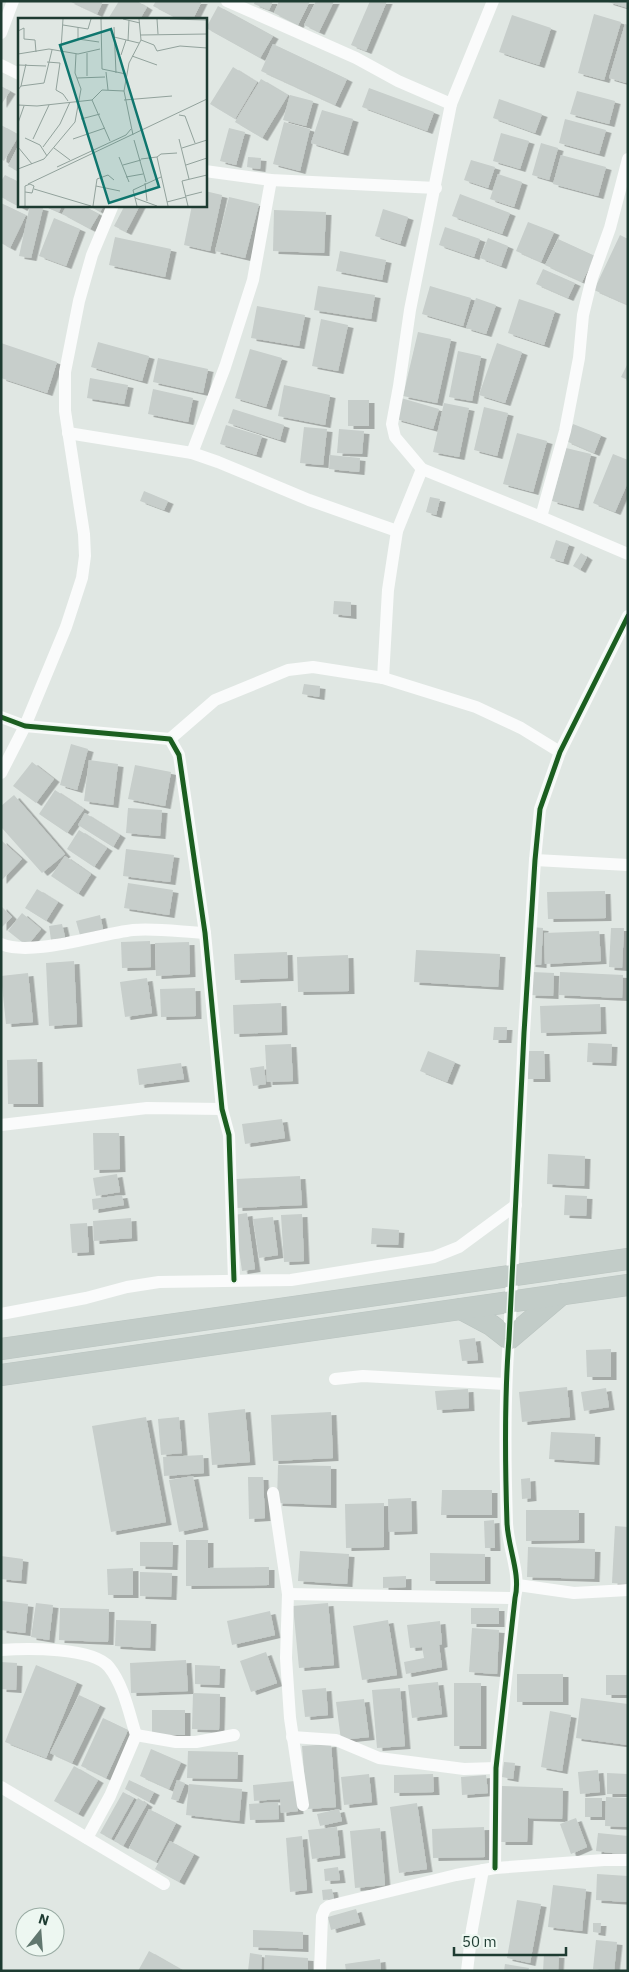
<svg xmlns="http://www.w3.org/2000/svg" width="629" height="1972" viewBox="0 0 629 1972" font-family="'IBM Plex Sans',sans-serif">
<defs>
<filter id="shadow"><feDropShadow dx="5.5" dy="3" stdDeviation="0" flood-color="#0004"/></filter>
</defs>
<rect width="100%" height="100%" fill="#e0e7e3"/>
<!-- building -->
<g fill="#c7cecb" filter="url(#shadow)">
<polygon points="69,1 103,1 97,14"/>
<polygon points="119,1 137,1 147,7 140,19 108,19"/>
<polygon points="156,1 202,1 193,19 178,19 153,6"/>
<polygon points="255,1 273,1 269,10 254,4"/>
<polygon points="279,1 310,1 298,25 274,13"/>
<polygon points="316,1 334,1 319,32 304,25"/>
<polygon points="370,1 387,1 366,51 351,45"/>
<polygon points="628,1 628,8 608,2 608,1"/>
<polygon points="218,6 273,36 260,58 206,28"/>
<polygon points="594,14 621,22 604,80 578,73"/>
<polygon points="512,15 551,28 539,65 499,52"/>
<polygon points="625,24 628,25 628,77 626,83 609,78"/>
<polygon points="273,44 347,79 335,105 261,71"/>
<polygon points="233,67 257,82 235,119 210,104"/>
<polygon points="261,79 288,95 262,138 235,122"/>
<polygon points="1,86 10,91 1,105"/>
<polygon points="369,88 434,112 427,131 362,107"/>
<polygon points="577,91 615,101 609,124 570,114"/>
<polygon points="290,95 313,101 306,126 283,120"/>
<polygon points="499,99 542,114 535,133 493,118"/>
<polygon points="322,110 353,119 343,153 311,143"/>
<polygon points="565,119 606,130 599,154 559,143"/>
<polygon points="284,122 310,129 300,171 273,164"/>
<polygon points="1,125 19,135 4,161 1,159"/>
<polygon points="229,128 245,132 236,165 220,161"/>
<polygon points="501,133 529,141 520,169 493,161"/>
<polygon points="541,143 558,148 549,180 532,175"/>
<polygon points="19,144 19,172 8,166"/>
<polygon points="561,155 606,167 598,196 553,184"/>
<polygon points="248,157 261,158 260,169 247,167"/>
<polygon points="471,160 495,167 488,188 464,180"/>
<polygon points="498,174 522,182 514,207 490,199"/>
<polygon points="5,175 19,182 19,205 24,205 22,208 1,197 1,181"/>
<polygon points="205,191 222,195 210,251 184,245 192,205 205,205"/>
<polygon points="460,194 510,213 502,234 452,216"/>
<polygon points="229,197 259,204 245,258 215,251"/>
<polygon points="1,203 26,215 10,248 1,243"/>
<polygon points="30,205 43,208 31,258 19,256"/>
<polygon points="43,205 62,205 59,212"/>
<polygon points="67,205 82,205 99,214 90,229 62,214"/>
<polygon points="88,205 104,205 100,212"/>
<polygon points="125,205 140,205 126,232 114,226"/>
<polygon points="383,209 408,217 400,244 375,236"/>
<polygon points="274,210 326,212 324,253 273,251"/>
<polygon points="54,218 80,229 66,266 39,256"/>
<polygon points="528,222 554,232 541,262 516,251"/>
<polygon points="445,227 480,239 474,257 439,245"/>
<polygon points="620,235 628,239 628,305 594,290"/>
<polygon points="115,237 171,249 165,277 109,265"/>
<polygon points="488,238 508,246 501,266 480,258"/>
<polygon points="558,239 595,256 582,282 545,265"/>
<polygon points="340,251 386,260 382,280 336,271"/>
<polygon points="543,269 575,283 568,298 536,284"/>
<polygon points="318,286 375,295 371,319 314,310"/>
<polygon points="430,286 471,298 463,326 422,314"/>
<polygon points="476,298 496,305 486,334 466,328"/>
<polygon points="519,299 555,311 544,345 508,333"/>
<polygon points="257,306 305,315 299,346 251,338"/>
<polygon points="321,319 348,325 338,371 312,366"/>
<polygon points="418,332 451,339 437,403 403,396"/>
<polygon points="98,342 149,356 142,381 91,367"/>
<polygon points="1,343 57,362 47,393 1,378"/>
<polygon points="497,343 522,352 505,403 479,395"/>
<polygon points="250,349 282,358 266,407 235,398"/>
<polygon points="458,351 481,356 472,401 449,397"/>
<polygon points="158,358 208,369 203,393 153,382"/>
<polygon points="628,363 628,380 621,377"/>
<polygon points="90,378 128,385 124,404 87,398"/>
<polygon points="284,385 330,395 325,425 278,416"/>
<polygon points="153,389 193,398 188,422 148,414"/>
<polygon points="401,398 439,409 433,429 396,419"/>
<rect x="348" y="400" width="21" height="26"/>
<polygon points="444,403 469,408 459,457 433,452"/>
<polygon points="484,407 508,413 497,456 474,450"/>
<polygon points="233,409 284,425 280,440 228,423"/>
<polygon points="573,424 601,435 594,453 566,441"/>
<polygon points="226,425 262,436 256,455 220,444"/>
<polygon points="304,427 327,429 323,465 300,463"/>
<polygon points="339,429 364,431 362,454 337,453"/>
<polygon points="517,433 547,441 533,492 503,484"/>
<polygon points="566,448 591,454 578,508 552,501"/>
<polygon points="613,454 628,460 628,482 615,512 593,503"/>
<polygon points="330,455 360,458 359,472 329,469"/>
<polygon points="144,491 168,501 164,510 140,501"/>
<polygon points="430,497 440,499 436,515 426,512"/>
<polygon points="556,540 569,544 563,562 550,558"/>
<polygon points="581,553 587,557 580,570 573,566"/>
<polygon points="334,601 351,602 351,616 333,614"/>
<polygon points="304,684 320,686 319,697 302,694"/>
<polygon points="71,744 88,749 77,790 60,785"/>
<polygon points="89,760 118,764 113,805 84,801"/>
<polygon points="32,762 54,779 36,803 13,786"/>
<polygon points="135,765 171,772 165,806 128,799"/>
<polygon points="55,790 84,809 67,833 39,814"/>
<polygon points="14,795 65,854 42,873 1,827 1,806"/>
<polygon points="128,808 162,810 160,836 126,833"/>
<polygon points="85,813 120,835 113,847 78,825"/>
<polygon points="79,830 107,848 94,867 67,849"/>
<polygon points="1,840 22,859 1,881"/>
<polygon points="126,849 174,855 170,882 123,876"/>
<polygon points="65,856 91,874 78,894 51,876"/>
<polygon points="128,883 173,890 169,915 124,908"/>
<polygon points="37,889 58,902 46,921 25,908"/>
<polygon points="605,891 606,918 548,919 547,892"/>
<polygon points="1,906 12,917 1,928"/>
<polygon points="22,913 41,929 27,946 8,931"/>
<polygon points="100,915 103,929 80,935 76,921"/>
<polygon points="62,924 65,937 51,940 49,926"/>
<polygon points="532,927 543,928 541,965 530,964"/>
<polygon points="611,928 624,928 622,968 609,967"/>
<polygon points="599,931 601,961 545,964 544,933"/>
<polygon points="150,941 151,967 122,968 121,942"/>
<polygon points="189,942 190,974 156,976 155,943"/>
<polygon points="416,950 500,954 498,987 414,982"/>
<polygon points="287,952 288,978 235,980 234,954"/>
<polygon points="348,955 349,991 298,992 297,957"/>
<polygon points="74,961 77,1024 49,1026 46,963"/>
<polygon points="532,972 554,973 553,996 530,995"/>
<polygon points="560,972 623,975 622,998 559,995"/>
<polygon points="28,973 33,1022 6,1024 1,976"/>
<polygon points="147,978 152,1013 125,1017 120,982"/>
<polygon points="195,988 196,1016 161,1017 160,989"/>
<polygon points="281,1003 282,1032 234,1034 233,1005"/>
<polygon points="600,1004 601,1031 541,1033 540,1006"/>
<polygon points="494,1027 507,1027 506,1040 493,1040"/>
<polygon points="588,1043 612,1044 611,1063 587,1062"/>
<polygon points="291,1044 293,1081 267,1082 265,1045"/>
<polygon points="428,1051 455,1062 447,1082 420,1071"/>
<polygon points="527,1051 544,1051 545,1079 528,1079"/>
<polygon points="37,1059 38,1104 8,1104 7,1060"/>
<polygon points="181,1063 184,1079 139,1085 137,1069"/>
<polygon points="264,1066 266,1084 253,1086 250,1068"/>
<polygon points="282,1119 285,1138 245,1144 242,1124"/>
<polygon points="93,1133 119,1133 120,1169 94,1170"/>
<polygon points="548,1154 585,1156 584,1186 547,1184"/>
<polygon points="117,1174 120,1192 96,1196 93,1178"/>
<polygon points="300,1176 302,1205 237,1208 236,1179"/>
<polygon points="122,1195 124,1205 93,1210 92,1199"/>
<polygon points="565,1195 587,1196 586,1216 564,1215"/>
<polygon points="247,1213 255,1269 242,1271 234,1215"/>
<polygon points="302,1214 304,1261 284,1262 281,1215"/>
<polygon points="273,1217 278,1255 259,1258 253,1219"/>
<polygon points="131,1218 132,1238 94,1241 93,1221"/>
<polygon points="87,1223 89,1252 72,1253 70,1224"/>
<polygon points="372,1228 399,1230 398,1245 371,1244"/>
<polygon points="475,1338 478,1360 462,1361 459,1340"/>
<polygon points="611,1349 611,1377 587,1377 586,1350"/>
<polygon points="567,1387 570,1417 522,1422 519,1392"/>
<polygon points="606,1388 609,1407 584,1411 581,1392"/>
<polygon points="468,1389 469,1408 437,1410 435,1391"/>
<polygon points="245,1409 250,1462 212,1465 208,1413"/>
<polygon points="331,1412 333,1458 273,1461 271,1415"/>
<polygon points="146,1417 166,1522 111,1532 92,1426"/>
<polygon points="179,1417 182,1453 161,1455 158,1419"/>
<polygon points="551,1432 595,1434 594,1462 549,1459"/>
<polygon points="203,1455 204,1473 164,1476 163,1457"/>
<polygon points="278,1465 331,1466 331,1505 277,1503"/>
<polygon points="193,1476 203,1527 179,1532 169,1480"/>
<polygon points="248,1477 263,1477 265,1518 249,1519"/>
<polygon points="530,1478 531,1498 522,1499 521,1479"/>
<polygon points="442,1490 492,1490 492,1515 441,1515"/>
<polygon points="411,1498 412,1531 389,1532 388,1499"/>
<polygon points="384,1503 384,1547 346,1548 345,1504"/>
<polygon points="526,1510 579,1510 579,1540 526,1541"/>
<polygon points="494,1520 495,1548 485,1548 484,1521"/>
<polygon points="615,1526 628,1527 628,1584 612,1583"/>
<polygon points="186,1540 208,1540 208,1568 269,1567 269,1585 186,1586"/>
<polygon points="140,1542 173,1542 172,1567 140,1566"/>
<polygon points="528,1547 595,1549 594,1579 527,1577"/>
<polygon points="300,1551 349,1554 347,1584 298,1581"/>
<polygon points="430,1553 485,1554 485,1581 430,1581"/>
<polygon points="1,1556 23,1559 21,1581 1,1579"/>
<polygon points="133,1568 133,1595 108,1595 107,1569"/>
<polygon points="140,1572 172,1573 171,1597 140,1596"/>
<polygon points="406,1576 406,1587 383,1588 383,1577"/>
<polygon points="1,1601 28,1604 25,1633 1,1630"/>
<polygon points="36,1603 53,1605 49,1640 31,1637"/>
<polygon points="328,1603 334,1665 299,1668 293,1606"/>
<polygon points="60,1608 109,1609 108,1642 59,1640"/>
<rect x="471" y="1608" width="28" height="16"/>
<polygon points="270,1611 275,1635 232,1645 227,1621"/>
<polygon points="116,1620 151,1621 150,1648 115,1646"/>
<polygon points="388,1620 397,1675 362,1680 353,1626"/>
<polygon points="440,1621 442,1644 439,1645 442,1667 406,1674 404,1662 424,1658 422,1647 410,1648 407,1625"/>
<polygon points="472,1628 499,1630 497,1674 469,1672"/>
<polygon points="266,1652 277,1683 251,1692 240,1661"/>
<polygon points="186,1660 188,1691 131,1693 130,1663"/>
<polygon points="1,1662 17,1663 16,1690 1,1689"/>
<polygon points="36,1665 77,1682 46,1758 5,1742"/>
<polygon points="195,1665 220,1666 219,1685 195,1684"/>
<rect x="517" y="1674" width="46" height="28"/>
<rect x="606" y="1675" width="22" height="20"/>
<polygon points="438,1682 442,1714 412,1718 408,1685"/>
<rect x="454" y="1683" width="27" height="63"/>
<polygon points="326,1688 328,1715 305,1717 302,1690"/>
<polygon points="400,1688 405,1746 377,1748 372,1690"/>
<polygon points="193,1693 220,1694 219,1730 192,1729"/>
<polygon points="79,1695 100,1705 72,1763 50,1753"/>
<polygon points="581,1698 628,1704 628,1745 576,1738"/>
<polygon points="364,1699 369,1737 341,1740 336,1702"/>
<rect x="152" y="1710" width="33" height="25"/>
<polygon points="550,1711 571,1715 562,1771 541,1767"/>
<polygon points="103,1718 128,1730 106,1778 81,1766"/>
<polygon points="331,1744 336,1807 307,1809 302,1746"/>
<polygon points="151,1749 181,1762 169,1789 140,1776"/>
<polygon points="188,1751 238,1752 237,1779 187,1778"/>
<polygon points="504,1762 515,1763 513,1779 502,1777"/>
<polygon points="74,1766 98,1780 78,1814 54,1801"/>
<polygon points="598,1770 600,1792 580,1794 578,1772"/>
<polygon points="607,1773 628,1774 628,1794 607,1794"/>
<polygon points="369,1774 372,1802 344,1805 341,1777"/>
<polygon points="433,1774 434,1792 394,1793 394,1775"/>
<polygon points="486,1775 488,1793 462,1795 461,1777"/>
<polygon points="129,1780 154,1792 149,1802 125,1789"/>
<polygon points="177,1780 185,1783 178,1801 171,1799"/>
<polygon points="295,1781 298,1811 281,1813 280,1799 254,1801 253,1785"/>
<polygon points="189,1784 242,1789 239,1821 186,1815"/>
<polygon points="502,1786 563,1788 562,1819 528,1818 527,1842 500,1842"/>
<polygon points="123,1792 134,1798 111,1839 100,1833"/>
<polygon points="606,1797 628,1798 628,1827 605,1826"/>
<polygon points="138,1798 147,1804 123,1846 114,1841"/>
<rect x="585" y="1798" width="17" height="19"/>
<polygon points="278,1802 279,1819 250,1820 249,1804"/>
<polygon points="417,1803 427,1869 399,1873 390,1807"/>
<polygon points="149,1809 176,1823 156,1862 129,1848"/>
<polygon points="339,1809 342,1821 320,1826 317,1814"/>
<polygon points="576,1818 587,1847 571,1854 560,1824"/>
<polygon points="337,1827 340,1855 312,1859 308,1830"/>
<polygon points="484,1827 485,1857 433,1858 432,1829"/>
<polygon points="380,1828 385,1885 355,1888 350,1831"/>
<polygon points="598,1833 628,1836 628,1855 596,1851"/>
<polygon points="302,1836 307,1890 290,1892 286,1838"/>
<polygon points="170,1841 194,1854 179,1882 155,1869"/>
<polygon points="338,1867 340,1880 325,1881 324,1869"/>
<polygon points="597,1874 628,1876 628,1902 596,1900"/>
<polygon points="553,1885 586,1889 582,1931 548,1927"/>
<polygon points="332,1889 334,1899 323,1900 322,1890"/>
<polygon points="517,1900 541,1904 530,1963 507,1958"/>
<polygon points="356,1909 360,1922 331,1930 328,1917"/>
<polygon points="593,1923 601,1923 600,1933 593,1932"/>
<polygon points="253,1930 303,1932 303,1949 253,1947"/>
<polygon points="596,1940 617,1942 614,1971 593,1969"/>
<polygon points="149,1951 184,1971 138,1971"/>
<polygon points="250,1953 262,1955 261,1971 248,1971"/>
<polygon points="544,1954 559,1955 558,1971 543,1971"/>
<polygon points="265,1955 308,1958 308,1971 264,1971"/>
<polygon points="380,1959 381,1971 346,1971 345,1964"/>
<polygon points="505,1964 529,1968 528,1971 504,1971"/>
</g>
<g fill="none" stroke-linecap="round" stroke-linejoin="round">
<!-- trunk casing -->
<g stroke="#bac4c0" stroke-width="22">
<g id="trunk">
<polyline points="461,1309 491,1325 509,1339 562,1294"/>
<polyline points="1,1349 628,1259"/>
<polyline points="1,1375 628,1285"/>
</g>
</g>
<!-- minor -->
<g stroke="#fafbfb" stroke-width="12">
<polyline points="227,1 356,58 398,81 451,104"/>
<polyline points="493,1 451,104 410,310 399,386 392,424 395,437 422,469 541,517 628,554"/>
<polyline points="1,33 13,1"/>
<polyline points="1,65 19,74"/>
<polyline points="205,171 271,180 436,188"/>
<polyline points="68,433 192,453 218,462 309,500 397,531"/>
<polyline points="192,453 225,367 253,280 271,180"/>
<polyline points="541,517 565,431 579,358 583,315 592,278 610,228 628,159"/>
<polyline points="383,678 388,590 397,531 422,469"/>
<polyline points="1,717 25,726 170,739 179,755 205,933 222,1109 229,1135 234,1280"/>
<polyline points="170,739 215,700 288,670 313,667 383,678 476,707 521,728 560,752"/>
<polyline points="1,773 25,726 66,627 82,578 85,556 84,534 65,411 65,372 79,301 92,255 113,205"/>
<polyline points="535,860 628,865"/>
<path d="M1,944C31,957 98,934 133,930C156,928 182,932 205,933"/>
<polyline points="1,1125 147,1108 222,1109"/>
<polyline points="1,1314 86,1298 127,1287 159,1282 291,1280 434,1257 459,1247 516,1205"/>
<polyline points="335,1379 363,1376 505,1384"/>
<polyline points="273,1493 288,1594 286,1658 290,1718 303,1805"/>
<polyline points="518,1585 574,1593 628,1590"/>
<polyline points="288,1594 515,1598"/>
<path d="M1,1650C26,1648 93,1647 109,1667C124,1686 129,1713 136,1735L110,1796L87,1838"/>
<polyline points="136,1735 176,1742 196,1742 234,1735"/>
<polyline points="292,1737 336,1740 379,1758 464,1769 496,1768"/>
<polyline points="1,1787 164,1884"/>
<path d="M495,1868L496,1768L515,1598C521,1574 508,1548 507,1523C505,1462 504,1400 509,1339L524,1033L535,860L540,809L560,752L628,616"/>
<polyline points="320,1971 322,1916 325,1909 329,1906 456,1875 495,1868 604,1860 628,1860"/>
<polyline points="467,1971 472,1929 483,1870"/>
</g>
<!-- trunk -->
<use href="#trunk" stroke="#c2ccc8" stroke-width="21"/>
<!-- cycleway casing -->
<g stroke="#edf7f1" stroke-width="8">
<g id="cycleway">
<polyline points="1,717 25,726 170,739 179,755 205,933 222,1109 229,1135 234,1280"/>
<path d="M495,1868L496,1768L515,1598C521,1574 508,1548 507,1523C505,1462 504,1400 509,1339L524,1033L535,860L540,809L560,752L628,616"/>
</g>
</g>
<!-- cycleway -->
<use href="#cycleway" stroke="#1b5e20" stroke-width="5"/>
</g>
<!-- overview -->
<g transform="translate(18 18)">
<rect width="189" height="189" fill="#e0e7e3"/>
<path fill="none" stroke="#92a29c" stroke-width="1" d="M83,1L84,51L108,56M105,1L122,5M139,1L140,16M152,1L189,2M45,7L70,11L73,1M60,9V21L81,24M96,9L98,55M0,13L6,10V21L17,22L18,34M123,17L189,16M96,19L121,25M123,22L136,27L139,33L162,28L189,30M110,23L111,2M43,31L45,1M69,35V58M0,36L31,31L60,36L82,31M103,37L108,22M114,38L139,47M29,44L42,45L38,72L45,76L50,83M0,47L28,48M88,54L90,72M59,60L87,59M3,68L8,46M0,72L3,68L26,65L34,32M74,82L84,72L106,73M106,82L154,78M0,87L19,88L74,82L92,123M161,97L167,98L177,125M63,101L82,96M0,105L6,88M115,117L106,73L111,45L123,22L121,1M7,120L22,127L29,138M15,121L31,87M55,121L87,110M161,121L171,161M116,122L128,164M0,129L14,146M25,129L42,106L52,84M36,130L52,142M164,130L189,122M101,139L111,164M139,139L143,136L159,135M123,141L139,139L150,188M105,147L123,142M168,147L189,140M39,149L108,117L113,111M0,151L26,141L57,104L63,71L57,55L58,36M108,159L125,156M127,165L129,183M10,166L189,81M78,168L102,173M16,171L73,188M7,174L14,175L16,168L12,166L7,168V188M168,178L184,174M117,180L139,188M149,184L168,179M75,188L79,161L90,157L96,162M119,188L115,172L143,159M170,188L164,163L189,157"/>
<path fill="#0f766e" fill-opacity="0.15" stroke="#0f766e" stroke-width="2.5" d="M93,11L141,169L91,185L42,27Z"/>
<rect width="189" height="189" fill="none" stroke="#1d3b31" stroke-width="2.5"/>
</g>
<!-- border -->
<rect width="629" height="1972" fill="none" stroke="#1d3b31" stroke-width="5"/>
<!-- north arrow -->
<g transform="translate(40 1932) rotate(17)"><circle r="24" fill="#edf7f1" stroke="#9aaca4"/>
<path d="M0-4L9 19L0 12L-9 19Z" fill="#61776f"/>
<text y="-8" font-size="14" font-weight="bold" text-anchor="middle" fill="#1d3b31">N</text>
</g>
<!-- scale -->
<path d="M454 1947v8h112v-8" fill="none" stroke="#1d3b31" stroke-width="2.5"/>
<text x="462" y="1947" font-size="15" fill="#1d3b31" stroke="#edf7f1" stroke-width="4" paint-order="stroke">50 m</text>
</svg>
